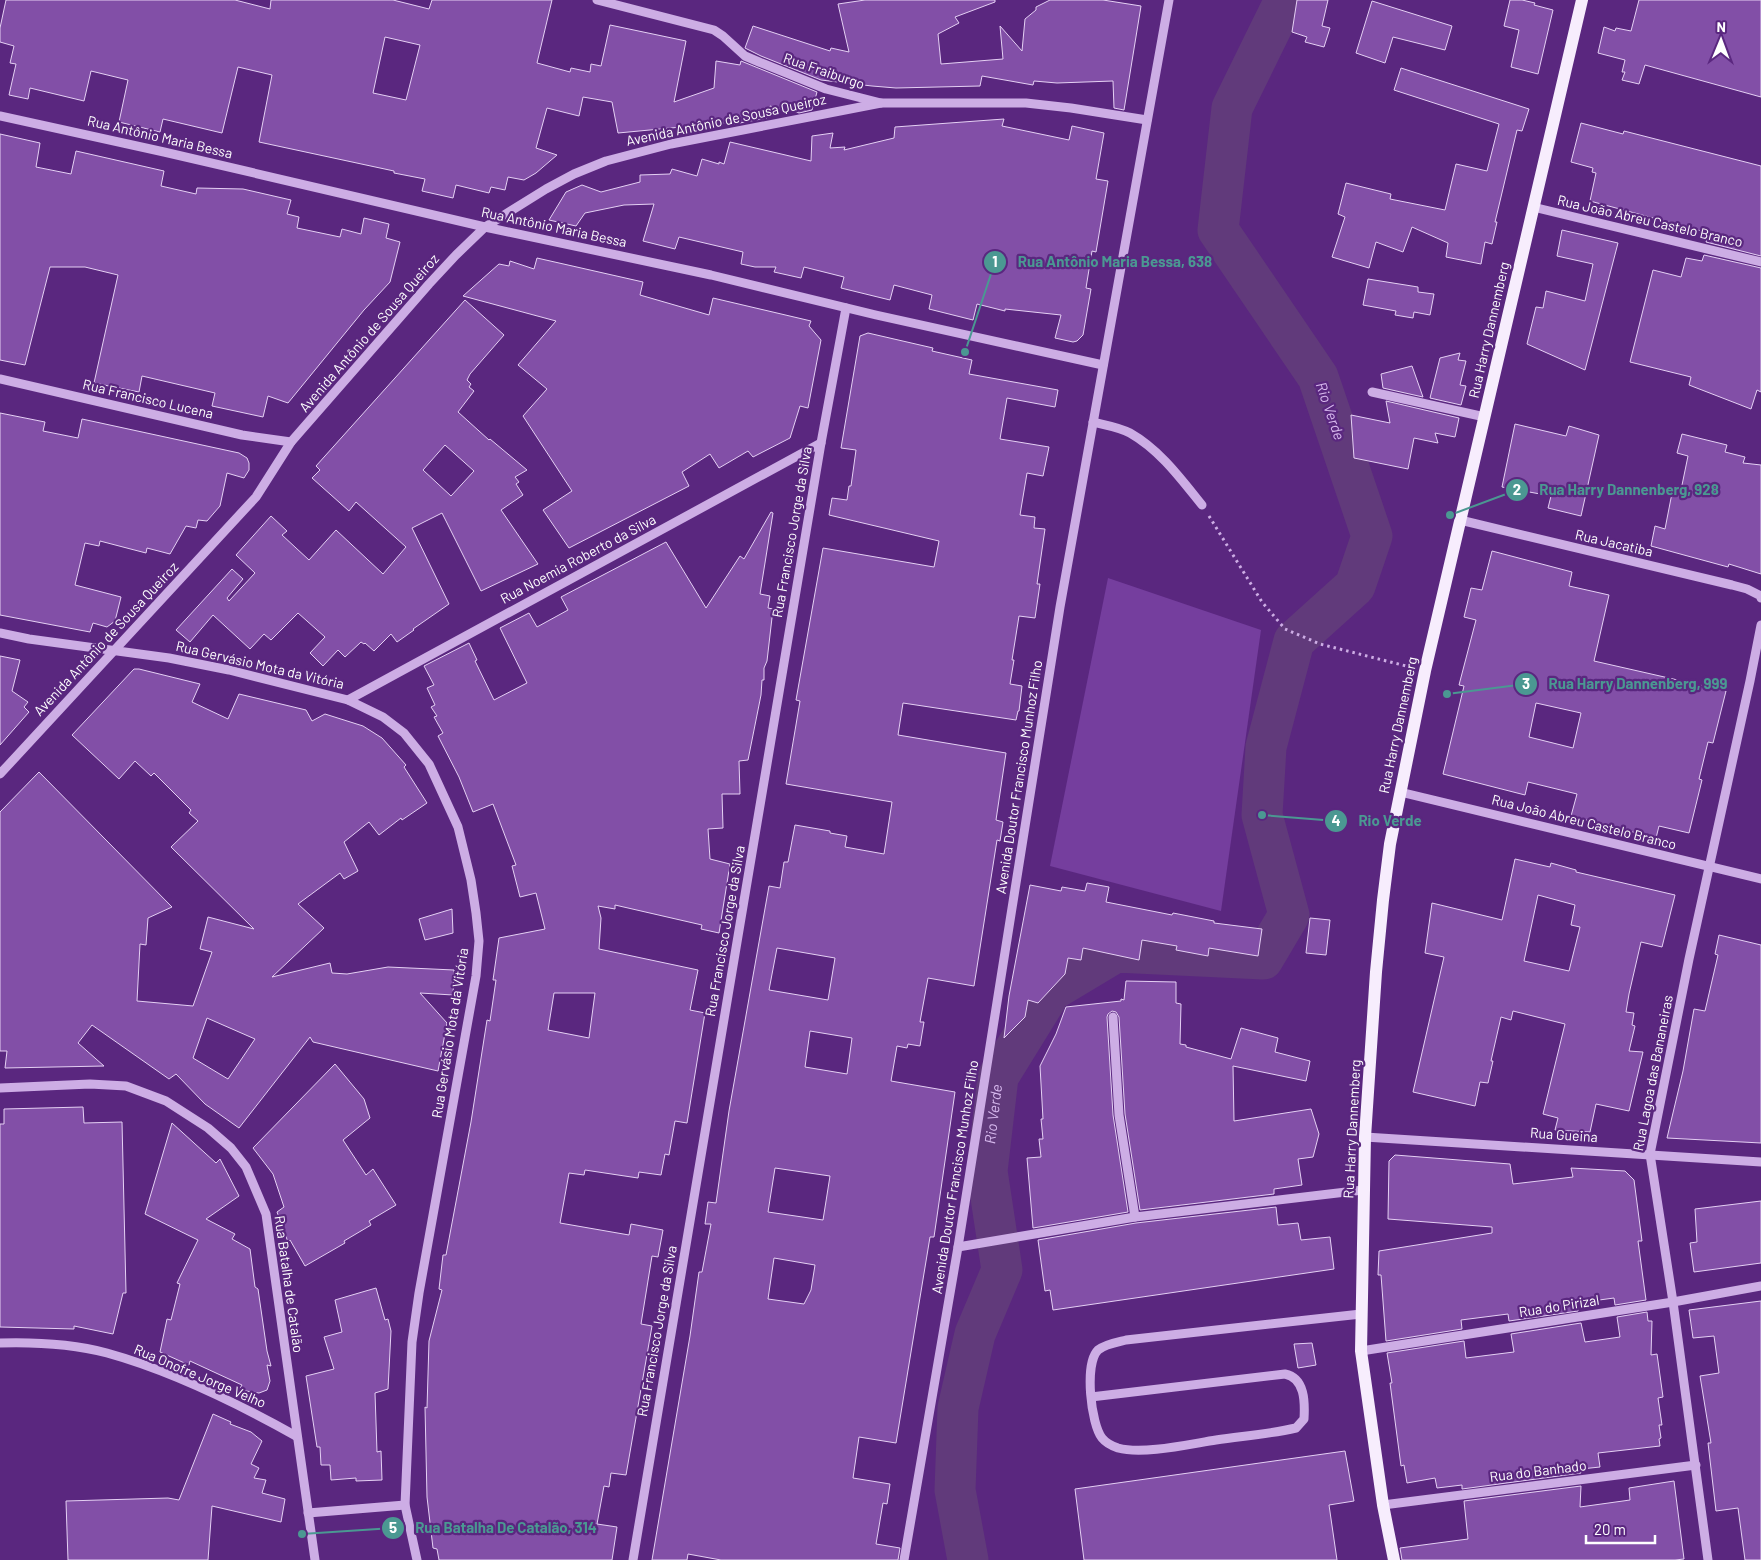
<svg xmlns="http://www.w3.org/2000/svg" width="1761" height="1560" viewBox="0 0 1761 1560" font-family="Barlow,sans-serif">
<rect width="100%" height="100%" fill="#5a277f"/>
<!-- green -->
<polygon fill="#753e9e" points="1108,578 1261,630 1221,911 1050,866"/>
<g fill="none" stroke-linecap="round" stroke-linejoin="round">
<!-- river -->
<path stroke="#613a7b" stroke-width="41" id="s1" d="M968,1560L955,1490L958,1408L975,1334L1002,1270L987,1171L998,1077L1051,991L1116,952L1263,959L1289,915L1262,815L1266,747L1294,641L1355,586L1372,536L1318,377L1218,230L1232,108L1283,4L1284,0"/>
</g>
<!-- building -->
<g fill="#824fa7" stroke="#e5d0f4" fill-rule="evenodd">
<path d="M6,0H235L270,9L271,0H393L429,9L432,0H552L537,63L570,72L571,68L590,72L591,64L601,66L610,25L686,41L674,102L714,88L716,61L740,65L741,61L817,92L812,110L799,113L784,107L783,110L770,106L767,118L734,124L735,122L713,124L618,133L612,102L583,97L579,116L547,108L536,148L557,155L536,173L524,180L508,177L505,190L491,187L489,193L456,185L453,198L422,191L425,179L394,173V171L259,142L272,75L238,67L222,133L163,119L160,132L119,122L128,80L91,71L84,101L30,88L28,99L9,95L16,64L10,63L14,46L0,42V28ZM385,37L420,45L406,100L373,93Z"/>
<polygon points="865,0 995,0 995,2 955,17 959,23 938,34 941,64 1003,59 1000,26 1022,51 1025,19 1036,10 1036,7 1050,0 1103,0 1141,6 1124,110 1114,108 1113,81 1057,83 1034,81 1033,85 982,76 980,86 896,88 872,86 821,80 761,56 745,48 753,26 830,51 831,48 849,52 838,4"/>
<polygon points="1297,0 1328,0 1322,26 1330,28 1324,47 1305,42 1307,37 1292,32"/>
<polygon points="1510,0 1522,0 1535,3 1534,5 1553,10 1538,74 1511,67 1519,30 1504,26"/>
<polygon points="1639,0 1761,0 1761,97 1645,65 1639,84 1622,80 1625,72 1622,72 1625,60 1598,53 1604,27 1615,31 1616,28 1631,31"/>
<polygon points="1372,1 1452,26 1445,50 1393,37 1385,63 1356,53"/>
<polygon points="1401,68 1529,109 1522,131 1517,130 1495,222 1497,222 1492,244 1485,242 1481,264 1446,257 1448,243 1412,227 1403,252 1376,242 1369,268 1332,257 1345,217 1338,214 1346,183 1391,194 1390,199 1445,210 1456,164 1487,171 1499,124 1394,90"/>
<polygon points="1004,119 1002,126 1069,140 1072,126 1104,133 1096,179 1108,181 1096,252 1092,251 1086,288 1091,289 1083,335 1077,341 1073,342 1055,338 1061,315 1005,309 1005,311 977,304 973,320 929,309 932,295 894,285 890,300 841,288 844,277 804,267 801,278 774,272 776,267 755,267 741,264 743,252 679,237 675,249 643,241 654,204 624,205 585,213 576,226 549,220 566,192 582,185 601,192 640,182 640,175 670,174 672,169 697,176 702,159 719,164 719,162 724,164 730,142 811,161 812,136 833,133 830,148 845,147 844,150 894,138 895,127"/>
<polygon points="1581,123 1623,134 1624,131 1761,166 1761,256 1706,242 1709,233 1590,201 1596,173 1592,172 1593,168 1571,162"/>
<polygon points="0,134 40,143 36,167 71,174 76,151 164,171 161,186 196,194 197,188 243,189 291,200 287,214 299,217 297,228 340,237 342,229 361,234 364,218 389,224 386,238 400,242 390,282 364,310 288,403 268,396 263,417 212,406 215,393 142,376 139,392 94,383 118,275 85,267 50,267 25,365 0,360"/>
<polygon points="1562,230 1618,243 1585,370 1527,344 1536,307 1543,308 1546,291 1585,301 1593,264 1557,256"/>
<polygon points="1704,255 1761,268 1761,392 1757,390 1751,409 1689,385 1691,377 1630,362 1653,270 1681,277 1686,258 1702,261"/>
<polygon points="537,258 643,282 640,295 709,315 713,298 811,321 809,326 821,340 808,408 800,406 790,438 753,457 748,451 719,468 710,454 682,472 689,486 569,548 543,510 572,491 523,416 547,389 518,365 556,321 463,296 499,264 509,266 510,261 534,269"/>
<polygon points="1368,279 1418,287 1418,292 1434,294 1430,315 1414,312 1413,318 1395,315 1396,311 1363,305"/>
<path d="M465,300L504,335L470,374L467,380L471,384L469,387L474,391L458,412L489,440L490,439L527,470L515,477L519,482L516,484L523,495L501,510L538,564L481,591L442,513L412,528L449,604L413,629L414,630L397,642L391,634L374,651L365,643L364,644L361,642L345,657L338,650L323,666L310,653L325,637L298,613L271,640L264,634L250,649L213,615L190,642L176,630L232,569L243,579L227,598L229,601L255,573L236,555L271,516L287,531L282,535L309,560L336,530L383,574L406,547L356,502L349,511L312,478L320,470L316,466ZM445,445L474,471L451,496L423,470Z"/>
<path d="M868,333L933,348L932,351L972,360L969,374L1058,390L1055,407L1007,398L1000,439L1049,447L1043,476L1027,473L1020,515L1035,517L1034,528L1045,529L1037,584H1040L1035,618L1019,616L1012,660H1014L1010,684L1022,686L1019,711H1018L1016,720L903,703L898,735L1006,753L996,820L1003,822L1000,841L997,840L974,986L928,978L920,1022H924L920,1046L908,1044L907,1048L897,1046L891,1081L955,1092L934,1237H930L896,1443L859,1437L853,1478L890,1484L887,1504L883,1503L876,1544L900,1548L898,1560H721L688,1554L687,1560H652L690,1336L699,1272H702L711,1224H705L708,1202L716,1203L729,1111L769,886L780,888L784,862H788L795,825L830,831V833L847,836L845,847L884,854L892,802L786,784L800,701L796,700L823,548L934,567L939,541L829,515L832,498L847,500L849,486H851L856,450L841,448L860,336ZM777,948L835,958L828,1000L769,990ZM810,1031L852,1038L847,1074L805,1067ZM775,1168L830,1176L823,1220L768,1212ZM774,1258L815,1265L811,1290L804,1304L768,1299Z"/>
<polygon points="1460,353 1458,360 1466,361 1460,385 1466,386 1461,405 1430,398 1440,358"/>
<polygon points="1412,366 1423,397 1383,388 1381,374"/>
<polygon points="1386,401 1459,418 1455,437 1435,433 1438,443 1414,438 1408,469 1354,458 1351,415 1390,423"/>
<polygon points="0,413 45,422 43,431 78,438 82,419 239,453 247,458 249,463 249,470 244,478 227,473 220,506 207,521 198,520 196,528 186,526 170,554 147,548 146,553 100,541 99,546 85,543 75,585 121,597 115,621 107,627 93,623 90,632 0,615"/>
<polygon points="1515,424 1566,436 1569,426 1599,435 1581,516 1548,508 1551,496 1502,487"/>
<polygon points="1682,434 1727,445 1725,452 1745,457 1743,463 1761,465 1761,574 1729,564 1728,567 1651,546 1655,526 1665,529 1673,488 1681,490 1688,456 1677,453"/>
<path d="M771,512L773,513L760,594L770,596L768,608L773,609L767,661L764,668V680H762L761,695L748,760L739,761L740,794H722L723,828L708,829L710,859L730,864L719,933L701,929L702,925L615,905V909L598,906L601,918L599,949L698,970L690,1010L705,1013L687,1123L675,1121L669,1155L665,1154L661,1175L639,1172L638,1178L585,1170L584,1175L569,1173L560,1223L629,1235L631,1224L663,1230L658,1257L652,1256L641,1324L652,1326L626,1475L611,1473L609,1487L604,1486L597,1524L617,1527L612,1560H439L437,1549L433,1548L427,1497L425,1407L427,1408L429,1341L442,1290L439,1289L443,1255H446L471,1122L487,1020L490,1021L496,980H493L499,938L545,929L536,893L520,897L512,866L516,865L493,804L473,812L459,777L438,736L443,733L434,717L437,716L431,707L435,705L427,688L434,685L424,666L469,643L477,660L475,661L494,700L527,683L500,628L529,613L537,627L568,610L561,597L666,542L706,608L740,556L744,559ZM554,993H595L589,1038L548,1030Z"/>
<path d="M1492,551L1572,572L1569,586L1609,595L1594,661L1726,691L1713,743L1708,742L1699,779L1702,780L1689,833L1659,826L1656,838L1571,816L1577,794L1528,782L1525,795L1443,774L1464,686L1459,685L1476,620L1464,617L1471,588L1482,590ZM1536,703L1581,713L1573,748L1529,737Z"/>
<polygon points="0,656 20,660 12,691 28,702 24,707 29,712 0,745"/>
<path d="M134,669H139L200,684L192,702L228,719L239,694L306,710L312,721L325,714L363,726L382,738L406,765L404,767L427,803L402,820L401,818L379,835L369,822L344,842L358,871L344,879L340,873L298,904L324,928L272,977L330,963L332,973L347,974L388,967L454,970L453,995L420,993L447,1023L438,1071L313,1042L310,1037L239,1128L205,1104L176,1074L169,1079L92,1025L78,1043L104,1066L5,1068L7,1051H0V812L39,772L172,907L148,918L146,945L140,944L137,1001L193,1006L212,952L200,949L208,917L254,929L171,847L198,821L189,813L191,810L154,773L151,776L135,761L119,779L72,735ZM207,1018L255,1039L228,1079L193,1058Z"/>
<path d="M1515,859L1550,867L1551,863L1576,870V872L1675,895L1662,947L1641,942L1629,994L1626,1012L1634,1013L1632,1025L1635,1026L1629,1051L1643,1052L1629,1111L1596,1104L1590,1132L1555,1130L1558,1118L1543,1114L1565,1024L1513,1011L1511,1020L1501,1017L1491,1061H1493L1488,1083L1480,1082L1475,1106L1413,1092L1444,957L1425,953L1432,903L1502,920ZM1538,895L1575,905L1571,925L1580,927L1569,971L1524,961Z"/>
<polygon points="1087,883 1109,887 1106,902 1172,915 1173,913 1214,921 1214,923 1262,929 1258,956 1209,948 1208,956 1176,950 1177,946 1142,940 1139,960 1083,948 1081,960 1068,958 1065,974 1038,1003 1028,1000 1025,1017 1004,1038 1009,996 1030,885 1061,891 1062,887 1085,891"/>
<polygon points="452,909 453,933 425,940 419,919"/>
<polygon points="1310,918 1330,920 1326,955 1306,953"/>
<polygon points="1719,935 1761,945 1761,1143 1667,1138 1683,1071 1694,1009 1705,1011 1718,955 1715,954"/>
<polygon points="1126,981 1176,982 1176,1003 1181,1004 1180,1044 1186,1045 1186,1047 1231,1059 1241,1028 1278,1038 1275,1052 1310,1061 1306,1081 1233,1066 1234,1121 1311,1109 1319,1134 1313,1157 1298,1159 1302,1185 1274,1189 1274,1194 1140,1210 1125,1114 1119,1017 1116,1012 1112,1011 1108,1014 1107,1017 1113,1115 1128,1212 1033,1228 1027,1158 1041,1157 1039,1139 1043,1139 1041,1119 1043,1119 1040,1066 1056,1034 1066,1007 1121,1001 1121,999 1124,1000"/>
<polygon points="335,1064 364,1099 370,1118 343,1140 366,1175 373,1169 396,1205 369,1221 371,1225 344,1241 345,1243 305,1266 290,1240 288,1242 277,1212 284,1207 273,1174 253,1148"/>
<polygon points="83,1107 84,1123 122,1122 126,1293 123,1293 113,1334 74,1326 74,1329 0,1327 0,1124 4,1124 4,1109"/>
<polygon points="172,1123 216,1163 220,1159 239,1196 206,1219 235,1234 232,1239 250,1249 255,1287 258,1289 267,1351 271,1366 267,1365 270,1381 267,1390 259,1393 239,1390 242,1385 190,1361 189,1365 160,1352 167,1319 171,1320 180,1284 177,1283 198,1240 145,1214"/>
<polygon points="1395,1155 1510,1164 1513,1184 1573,1177 1571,1168 1625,1171 1634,1180 1642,1241 1638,1241 1646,1300 1615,1305 1614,1298 1577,1303 1578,1311 1509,1321 1508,1314 1461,1320 1462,1329 1386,1341 1381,1275 1378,1275 1379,1251 1492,1233 1492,1227 1388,1219 1389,1161"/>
<polygon points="1761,1201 1761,1263 1694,1272 1690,1243 1697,1242 1695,1209"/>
<polygon points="1276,1207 1278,1225 1298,1223 1301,1240 1330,1237 1334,1269 1053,1310 1050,1290 1045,1291 1038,1240 1136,1223"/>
<polygon points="376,1288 385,1320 388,1319 391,1331 388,1389 375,1393 377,1452 381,1451 382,1480 356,1481 356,1478 331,1480 330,1465 321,1465 320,1447 317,1447 306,1376 334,1369 324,1337 342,1332 335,1300"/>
<polygon points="1761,1301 1761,1560 1745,1560 1738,1508 1716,1511 1708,1443 1711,1443 1700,1376 1719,1373 1714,1336 1693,1338 1689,1310"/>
<polygon points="1647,1312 1648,1321 1652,1321 1651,1355 1657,1354 1663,1397 1658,1398 1662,1425 1659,1425 1661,1438 1659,1439 1660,1446 1598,1453 1600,1467 1581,1469 1581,1473 1462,1489 1462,1485 1437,1488 1435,1478 1407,1483 1404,1465 1401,1466 1390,1383 1392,1383 1387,1353 1464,1341 1466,1358 1514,1352 1511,1334 1581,1323 1585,1342 1620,1337 1617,1317"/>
<polygon points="1312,1343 1316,1365 1298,1368 1294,1344"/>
<polygon points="213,1414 231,1422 230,1424 251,1432 262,1441 251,1464 259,1468 254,1478 266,1480 262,1493 285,1499 281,1522 212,1506 208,1560 68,1560 66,1501 168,1498 179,1500"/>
<polygon points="1345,1451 1354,1501 1329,1505 1337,1560 1084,1560 1075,1489"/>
<polygon points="1674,1481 1684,1559 1675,1560 1402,1560 1400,1548 1468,1539 1464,1501 1581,1486 1580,1507 1630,1500 1629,1488"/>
</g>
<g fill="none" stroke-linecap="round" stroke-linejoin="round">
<!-- path -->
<polyline stroke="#cdade5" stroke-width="3" stroke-dasharray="2.5 4" stroke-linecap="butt" points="1209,516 1262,602 1285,629 1320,644 1410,667"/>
<!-- minor -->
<g stroke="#cdade5" stroke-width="9">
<polyline points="597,0 714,30 723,36 745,56 759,62 826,89 881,103 1026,103 1071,108 1147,120"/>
<polyline points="0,116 164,152 485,227 711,275 876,315 1103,365"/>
<polyline points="1533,207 1761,262"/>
<polyline points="0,379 242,435 291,442"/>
<polyline points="1372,392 1485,417"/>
<path d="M1093,422C1105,425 1119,427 1130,433C1160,450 1181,479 1202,505"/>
<polyline points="1460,520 1732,585 1747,589 1761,596 1761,598"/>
<polyline points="0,633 29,639 169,658 229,670 348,700 383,717 404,733 429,764 458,827 471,880 476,913 479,941 476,976 419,1293 412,1342 405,1505 417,1560"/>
<polyline points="348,700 821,443"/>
<polyline points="0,774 256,497 291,442 429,284 456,255 485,227 546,189 574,174 606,161 671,144 881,103"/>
<polyline points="1400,792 1761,879"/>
<polyline points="1113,1017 1119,1115 1135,1217"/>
<polyline points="0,1088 90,1084 126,1086 166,1101 208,1128 231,1148 246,1167 266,1214 315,1560"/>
<polyline points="1365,1137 1761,1162"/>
<polyline points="958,1247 1135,1217 1363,1190"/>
<path d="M0,1343C35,1342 73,1344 107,1353C172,1371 237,1403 296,1436"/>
<polyline points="1361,1351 1673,1302 1761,1286"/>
<path d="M1091,1397L1285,1374C1305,1378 1305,1402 1304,1419L1296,1428C1270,1434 1243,1436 1216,1440C1190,1444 1143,1455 1118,1448C1112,1446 1106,1443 1102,1438C1091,1424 1084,1364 1098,1350C1105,1344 1118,1342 1126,1340L1361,1314"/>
<polyline points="1383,1505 1696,1465"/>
<polyline points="308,1513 405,1505"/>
<polyline points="633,1560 821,443 846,308"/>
<polyline points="904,1560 958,1247 1060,607 1169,0"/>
<polyline points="1708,1560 1673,1302 1650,1154 1689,959 1750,681 1761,625"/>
</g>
<!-- major -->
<polyline stroke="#f7edfd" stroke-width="12" points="1394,1560 1383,1505 1361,1351 1365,1137 1376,972 1383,900 1390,844 1425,671 1582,0"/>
</g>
<g text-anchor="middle" stroke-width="4.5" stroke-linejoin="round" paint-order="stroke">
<!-- street labels -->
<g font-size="14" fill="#fff" stroke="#5a277f">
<text transform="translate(824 71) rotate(19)" y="5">Rua Fraiburgo</text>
<text transform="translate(726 120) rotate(-12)" y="5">Avenida Antônio de Sousa Queiroz</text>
<text transform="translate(160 137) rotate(13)" y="5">Rua Antônio Maria Bessa</text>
<text transform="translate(1650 221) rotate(13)" y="5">Rua João Abreu Castelo Branco</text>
<text transform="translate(554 227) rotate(12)" y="5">Rua Antônio Maria Bessa</text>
<text transform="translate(1489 330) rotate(-77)" y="5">Rua Harry Dannemberg</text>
<text transform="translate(369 333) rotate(-49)" y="5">Avenida Antônio de Sousa Queiroz</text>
<text transform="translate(148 399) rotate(13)" y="5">Rua Francisco Lucena</text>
<text transform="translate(792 532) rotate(-80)" y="5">Rua Francisco Jorge da Silva</text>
<text transform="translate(1614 543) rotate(13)" y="5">Rua Jacatiba</text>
<text transform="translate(578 559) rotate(-28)" y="5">Rua Noemia Roberto da Silva</text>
<text transform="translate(106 639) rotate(-47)" y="5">Avenida Antônio de Sousa Queiroz</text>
<text transform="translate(260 665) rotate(13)" y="5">Rua Gervásio Mota da Vitória</text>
<text transform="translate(1398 725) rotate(-78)" y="5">Rua Harry Dannemberg</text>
<text transform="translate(1019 777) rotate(-81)" y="5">Avenida Doutor Francisco Munhoz Filho</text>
<text transform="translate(1584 822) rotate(14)" y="5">Rua João Abreu Castelo Branco</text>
<text transform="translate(725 931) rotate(-80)" y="5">Rua Francisco Jorge da Silva</text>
<text transform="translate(450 1033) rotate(-81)" y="5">Rua Gervásio Mota da Vitória</text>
<text transform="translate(1653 1073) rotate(-79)" y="5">Rua Lagoa das Bananeiras</text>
<text transform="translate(1352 1129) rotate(-87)" y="5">Rua Harry Dannemberg</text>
<text transform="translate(1564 1135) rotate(4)" y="5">Rua Gueina</text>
<text transform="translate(955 1177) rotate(-81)" y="5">Avenida Doutor Francisco Munhoz Filho</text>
<text transform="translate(289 1284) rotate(82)" y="5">Rua Batalha de Catalão</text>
<text transform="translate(1559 1306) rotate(-9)" y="5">Rua do Pirizal</text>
<text transform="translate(657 1331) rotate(-80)" y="5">Rua Francisco Jorge da Silva</text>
<text transform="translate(200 1376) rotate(23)" y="5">Rua Onofre Jorge Velho</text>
<text transform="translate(1538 1471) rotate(-7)" y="5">Rua do Banhado</text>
</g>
<!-- water labels -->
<g font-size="15" font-style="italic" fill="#d6b8ed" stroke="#5a277f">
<text transform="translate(1330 411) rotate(71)" y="5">Rio Verde</text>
<text dy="5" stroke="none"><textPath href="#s1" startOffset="456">Rio Verde</textPath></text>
</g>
</g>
<!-- callouts -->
<path fill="none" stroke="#4b9892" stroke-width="2" d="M965 352L995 262M1450 515L1517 490M1447 694L1526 684M1262 815L1336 821M302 1534L393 1528"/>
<g fill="#4b9892" stroke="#5a277f" stroke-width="2">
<circle cx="965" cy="352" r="5"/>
<circle cx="1450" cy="515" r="5"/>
<circle cx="1447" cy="694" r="5"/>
<circle cx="1262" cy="815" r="5"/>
<circle cx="302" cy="1534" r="5"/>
<circle cx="995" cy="262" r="12"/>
<circle cx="1517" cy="490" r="12"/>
<circle cx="1526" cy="684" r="12"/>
<circle cx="1336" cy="821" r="12"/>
<circle cx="393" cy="1528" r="12"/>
</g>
<g font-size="15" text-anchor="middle" font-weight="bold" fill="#fff">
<text x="995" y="267">1</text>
<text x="1517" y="495">2</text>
<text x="1526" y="689">3</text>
<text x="1336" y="826">4</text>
<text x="393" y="1533">5</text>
</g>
<g font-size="15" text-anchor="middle" font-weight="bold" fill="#4b9892" stroke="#5a277f" stroke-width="4.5" stroke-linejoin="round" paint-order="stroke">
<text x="1115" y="267">Rua Antônio Maria Bessa, 638</text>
<text x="1629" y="495">Rua Harry Dannenberg, 928</text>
<text x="1638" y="689">Rua Harry Dannenberg, 999</text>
<text x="1390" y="826">Rio Verde</text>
<text x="506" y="1533">Rua Batalha De Catalão, 314</text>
</g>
<!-- north arrow -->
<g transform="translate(1721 40) rotate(1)" stroke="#5a277f" stroke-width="4" paint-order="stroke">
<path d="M0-4L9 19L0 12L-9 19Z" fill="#ffffff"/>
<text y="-8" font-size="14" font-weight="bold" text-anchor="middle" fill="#ffffff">N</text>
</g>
<!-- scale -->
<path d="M1586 1535v8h69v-8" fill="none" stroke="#ffffff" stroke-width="2.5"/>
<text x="1594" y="1535" font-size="15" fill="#ffffff" stroke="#5a277f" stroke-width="4" paint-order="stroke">20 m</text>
</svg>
